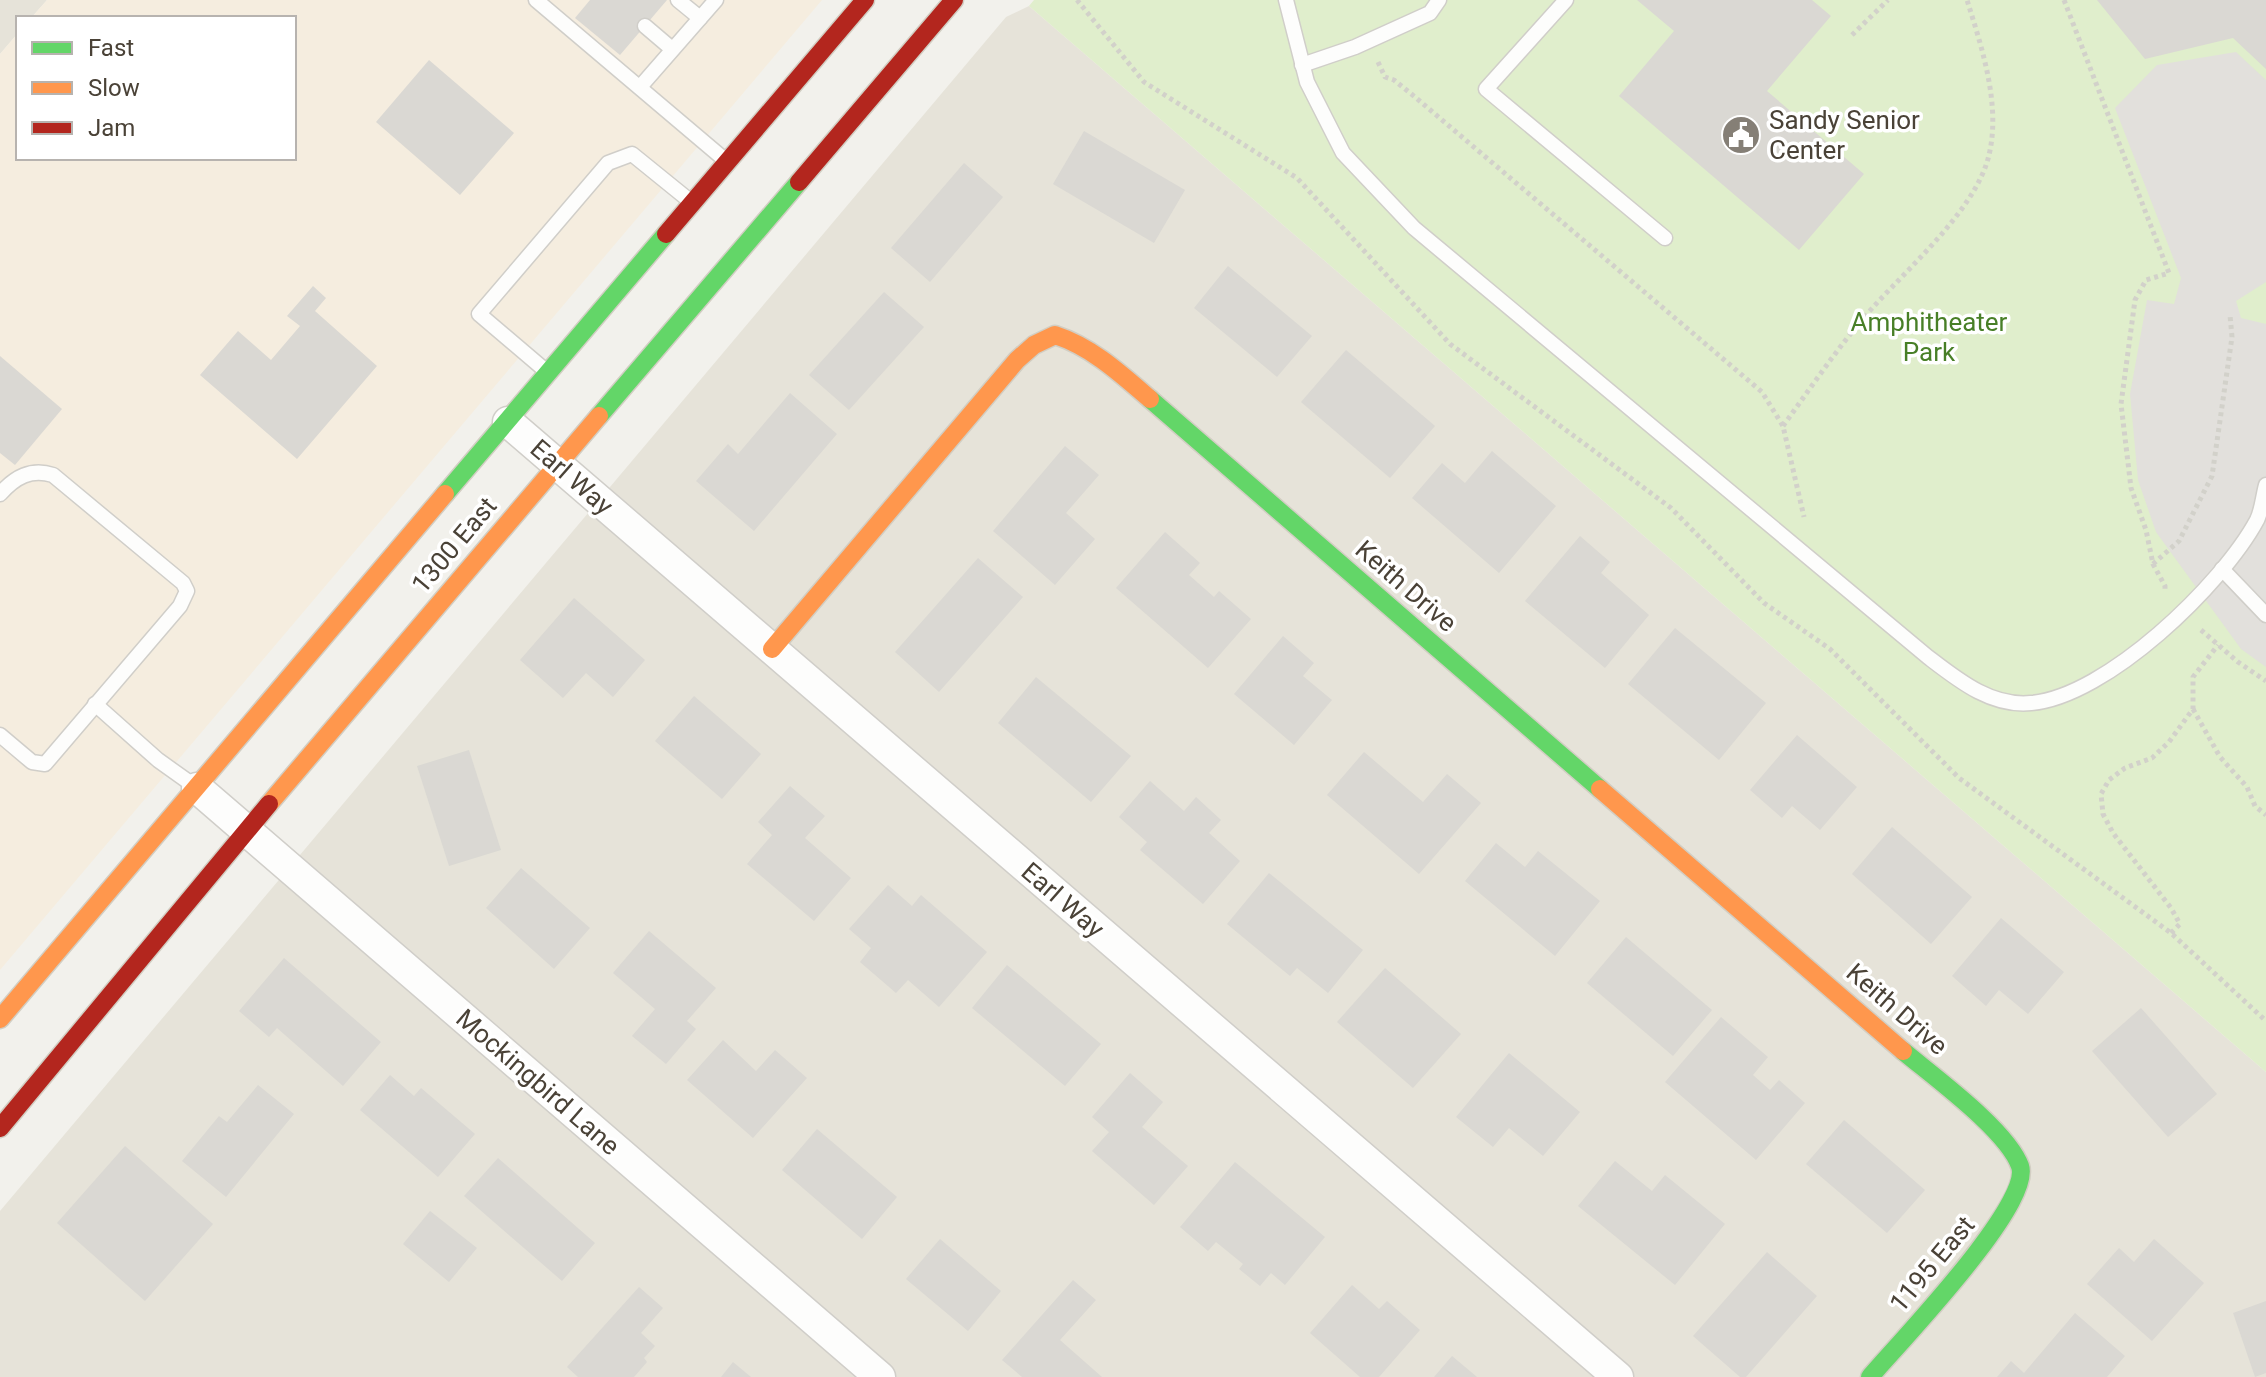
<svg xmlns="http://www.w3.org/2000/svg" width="2266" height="1377" viewBox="0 0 2266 1377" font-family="Roboto,sans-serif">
<rect width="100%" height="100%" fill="#f2f1ec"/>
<!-- residential -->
<g fill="#e6e3d9">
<polygon points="0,0 47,0 31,18 18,18 18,33 0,54"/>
<polygon points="1029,6 2266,1072 2266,1377 0,1377 0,1211 1006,17"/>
</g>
<!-- commercial -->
<polygon fill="#f5eddf" points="47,0 822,0 0,970 0,54 18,33 18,158 294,158 294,18 31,18"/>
<!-- green -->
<polygon fill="#e0eecc" points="1034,0 2266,0 2266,1072 1029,6"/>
<!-- parking -->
<polygon fill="#e2e0dc" points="2236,52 2266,80 2266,282 2236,301 2241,318 2266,324 2266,667 2241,649 2156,532 2138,480 2130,394 2147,300 2174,304 2181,278 2115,108 2157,65"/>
<!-- building -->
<g fill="#dad8d3">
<polygon points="590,0 667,0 620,55 575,18"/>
<polygon points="1637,0 1812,0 1831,16 1767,91 1864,174 1799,250 1619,96 1674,31"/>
<polygon points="2097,0 2266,0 2266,69 2233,38 2145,59"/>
<polygon points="429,60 514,133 460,195 376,122"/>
<polygon points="1084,131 1185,190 1154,243 1053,184"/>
<polygon points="964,163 1003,197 930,282 891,248"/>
<polygon points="1228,266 1312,336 1277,377 1194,308"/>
<polygon points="313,286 326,298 315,311 377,366 297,459 200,375 238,331 271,360 300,326 287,316"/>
<polygon points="884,292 924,327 849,410 809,375"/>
<polygon points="1346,350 1435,426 1390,478 1301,402"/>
<polygon points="0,356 62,409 15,465 0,453"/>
<polygon points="790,393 837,434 754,531 696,481 728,444 738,454"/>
<polygon points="1065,446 1099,475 1066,513 1095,539 1055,585 993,531"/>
<polygon points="1492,451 1556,506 1499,573 1412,498 1442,463 1465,483"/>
<polygon points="1165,532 1200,563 1189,575 1214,597 1219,591 1251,619 1208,668 1116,588"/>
<polygon points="1580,536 1610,562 1601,573 1649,615 1605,668 1525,601"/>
<polygon points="978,558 1023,597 939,692 895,652"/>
<polygon points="574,598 645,660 613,697 586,673 563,698 520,660"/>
<polygon points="1675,628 1766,703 1719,760 1628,684"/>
<polygon points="1283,636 1314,663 1303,676 1332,700 1294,745 1234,694"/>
<polygon points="1036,677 1131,756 1091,802 998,723"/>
<polygon points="694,696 761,754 722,799 655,741"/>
<polygon points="1797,735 1857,787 1820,830 1792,806 1782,818 1750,790"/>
<polygon points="469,750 501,850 449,866 417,766"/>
<polygon points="1364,752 1423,802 1447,774 1481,803 1419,874 1327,795"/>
<polygon points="1150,781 1184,811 1196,797 1221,820 1209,833 1240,861 1203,904 1140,850 1147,842 1119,817"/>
<polygon points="790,786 825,816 805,838 851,878 814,921 747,864 772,835 758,822"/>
<polygon points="1892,827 1972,897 1931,944 1852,874"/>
<polygon points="1496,843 1525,867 1538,851 1600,901 1555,956 1465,881"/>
<polygon points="521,868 590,928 554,969 486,908"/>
<polygon points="1269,873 1363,950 1328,993 1297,968 1290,976 1227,924"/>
<polygon points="888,885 912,906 921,895 987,952 939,1007 908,980 896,993 860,962 871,948 849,929"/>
<polygon points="2001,918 2064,972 2028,1014 1999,990 1986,1006 1952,976"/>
<polygon points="649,931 716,988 687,1021 696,1029 666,1064 632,1036 655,1009 613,973"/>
<polygon points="1626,937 1712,1010 1673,1056 1587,983"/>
<polygon points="284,958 381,1042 343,1086 277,1028 269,1037 239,1011"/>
<polygon points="1007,965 1101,1044 1065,1086 972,1008"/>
<polygon points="1385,968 1461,1034 1413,1088 1337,1022"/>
<polygon points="2141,1008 2217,1094 2168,1137 2092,1051"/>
<polygon points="1721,1017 1768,1057 1753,1075 1770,1090 1779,1080 1805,1103 1756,1160 1665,1082"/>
<polygon points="723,1040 756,1071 775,1050 807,1078 753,1138 687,1080"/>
<polygon points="1509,1053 1580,1112 1543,1156 1509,1128 1493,1147 1456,1117"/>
<polygon points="1130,1073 1163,1102 1142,1127 1188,1166 1154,1205 1092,1151 1109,1132 1092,1117"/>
<polygon points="390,1075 414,1096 421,1088 475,1134 438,1177 360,1110"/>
<polygon points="258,1085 294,1114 226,1197 182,1161 219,1116 227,1122"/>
<polygon points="1844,1120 1925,1190 1887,1233 1806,1164"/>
<polygon points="817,1129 897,1197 862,1239 782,1170"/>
<polygon points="125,1146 213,1224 145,1301 57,1223"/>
<polygon points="498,1158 595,1243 562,1281 464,1196"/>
<polygon points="1615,1161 1652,1191 1665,1175 1725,1224 1675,1285 1578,1206"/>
<polygon points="1235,1162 1325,1237 1285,1285 1271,1273 1260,1286 1239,1269 1243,1264 1216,1242 1208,1251 1180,1227"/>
<polygon points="430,1211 477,1248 449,1282 403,1244"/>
<polygon points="940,1239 1001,1291 968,1331 906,1279"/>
<polygon points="2154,1239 2204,1283 2152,1341 2087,1284 2119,1248 2134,1262"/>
<polygon points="1767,1252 1817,1296 1746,1377 1740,1377 1693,1336"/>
<polygon points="1073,1280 1096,1300 1060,1340 1102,1377 1022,1377 1002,1360"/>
<polygon points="1352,1285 1379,1309 1387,1301 1420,1330 1379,1377 1360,1377 1310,1333"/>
<polygon points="639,1287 663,1308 641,1333 655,1346 644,1358 647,1362 634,1377 578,1377 567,1367"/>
<polygon points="2266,1301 2266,1373 2255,1377 2233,1313"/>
<polygon points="2075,1313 2125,1356 2107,1377 1997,1377 2011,1361 2024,1373"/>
<polygon points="1452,1356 1477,1377 1434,1377"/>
<polygon points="733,1362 751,1377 721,1377"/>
</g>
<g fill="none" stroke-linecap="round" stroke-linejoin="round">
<!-- lane casing -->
<g stroke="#d0cec9" stroke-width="17">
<g id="lane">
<polyline points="536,0 725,160"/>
<polyline points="678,0 700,18"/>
<path d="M1286,0L1307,82L1343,153L1414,228L1928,657C1958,680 1991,707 2031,703C2106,697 2222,585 2257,520C2262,510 2263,496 2266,485"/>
<polyline points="1566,0 1486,89 1665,238"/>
<polyline points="645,26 672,49"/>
<polyline points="1302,65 1355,47 1430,13 1439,0"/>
<polyline points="640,87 716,0"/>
<polyline points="546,371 479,314 608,163 632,154 690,201"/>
<path d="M0,494C15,477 31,468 53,475L183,583L187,591L180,606L45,764L32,762L0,735"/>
<polyline points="2222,569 2266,615"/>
<polyline points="95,704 158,760 193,785"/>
</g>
</g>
<!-- street casing -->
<g stroke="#d0cec9" stroke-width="33">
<g id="street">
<polyline points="508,422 1618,1377"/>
<polyline points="197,788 880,1377"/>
</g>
</g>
<!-- fast casing -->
<g stroke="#d2cec3" stroke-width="21">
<g id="fast">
<polyline points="1150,399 1600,789"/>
<polyline points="599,416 799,182"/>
<polyline points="445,494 666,234"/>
<path d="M1870,1377C1898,1344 2033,1204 2020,1166C2007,1130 1934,1077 1903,1051"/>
</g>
</g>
<!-- slow casing -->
<g stroke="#d2cec3" stroke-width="21">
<g id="slow">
<path d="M772,649L1017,360L1034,345L1055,335C1092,347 1121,374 1150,399"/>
<polyline points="1600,789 1903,1051"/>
<polyline points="269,804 599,416"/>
<polyline points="0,1019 445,494"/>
</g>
</g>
<!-- jam casing -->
<g stroke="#d2cec3" stroke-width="21">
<g id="jam">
<polyline points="799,182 954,0"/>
<polyline points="666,234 865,0"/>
<polyline points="0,1128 269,804"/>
</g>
</g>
<!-- path -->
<g stroke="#d2d1ca" stroke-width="5" stroke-dasharray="4 4" stroke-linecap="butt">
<polyline points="1077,0 1144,82 1297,178 1450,344 1671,508 1764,603 1830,649 1959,778 2171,933 2266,1021"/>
<polyline points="2064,0 2169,273 2146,280 2135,300 2121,404 2131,488 2146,530 2153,564 2165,586 2165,592"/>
<polyline points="1852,35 1888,0"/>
<polyline points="1378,62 1385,77 1394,80 1415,97 1762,392 1783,426 1804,517"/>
<path d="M1783,426C1807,393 1830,359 1856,327C1894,279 1975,215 1989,155C2001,105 1982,48 1967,0"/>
<polyline points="2153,564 2179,541 2212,476 2232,337 2230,315"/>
<polyline points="2201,630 2238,662 2266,681"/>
<polyline points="2193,709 2220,757 2247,787 2255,806 2266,815"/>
<polyline points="2171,933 2180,924 2171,908 2113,833 2103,814 2101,794 2109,780 2125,768 2152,758 2169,742 2193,709 2193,677 2218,645"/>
</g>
<!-- lane -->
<use href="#lane" stroke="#fdfdfc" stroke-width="14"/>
<!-- street -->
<use href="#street" stroke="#fdfdfc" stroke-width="30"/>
<!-- fast -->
<use href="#fast" stroke="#63d668" stroke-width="18"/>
<!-- slow -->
<use href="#slow" stroke="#ff974d" stroke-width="18"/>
<!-- jam -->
<use href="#jam" stroke="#b3261e" stroke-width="18"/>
</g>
<!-- icons -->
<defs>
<g id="civic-disc" transform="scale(2)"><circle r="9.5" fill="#857f76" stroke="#fff"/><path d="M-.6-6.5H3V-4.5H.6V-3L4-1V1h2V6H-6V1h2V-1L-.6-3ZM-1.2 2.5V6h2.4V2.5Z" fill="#fff"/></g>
</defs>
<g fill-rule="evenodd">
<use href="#civic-disc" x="1741" y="135"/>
</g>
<g text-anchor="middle" stroke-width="7" stroke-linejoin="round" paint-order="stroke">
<!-- poi labels -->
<g font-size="26" fill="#4a4237" stroke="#fff" text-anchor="start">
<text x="1769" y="129">Sandy Senior<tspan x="1769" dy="30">Center</tspan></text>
</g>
<!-- park labels -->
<g font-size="26" fill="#487f27" stroke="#fff">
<text x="1929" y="331">Amphitheater<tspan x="1929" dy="30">Park</tspan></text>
</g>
<!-- street labels -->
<g font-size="26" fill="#4a4237" stroke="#fff">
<text transform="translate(572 477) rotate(41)" y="9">Earl Way</text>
<text transform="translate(454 545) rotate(-50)" y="9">1300 East</text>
<text transform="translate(1406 586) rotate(41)" y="9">Keith Drive</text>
<text transform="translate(1063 900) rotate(41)" y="9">Earl Way</text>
<text transform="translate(1897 1009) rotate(41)" y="9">Keith Drive</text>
<text transform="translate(538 1082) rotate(41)" y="9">Mockingbird Lane</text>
<text transform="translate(1932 1264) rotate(-50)" y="9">1195 East</text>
</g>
</g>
<!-- legend -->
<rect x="16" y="16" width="280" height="144" fill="#ffffff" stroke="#b7b3af" stroke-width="2"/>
<rect x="32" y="42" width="40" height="12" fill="#63d668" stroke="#b7b3af" stroke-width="2"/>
<text x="88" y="56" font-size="24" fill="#4a4237">Fast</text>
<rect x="32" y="82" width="40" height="12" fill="#ff974d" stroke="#b7b3af" stroke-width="2"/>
<text x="88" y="96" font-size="24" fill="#4a4237">Slow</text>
<rect x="32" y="122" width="40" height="12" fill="#b3261e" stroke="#b7b3af" stroke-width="2"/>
<text x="88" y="136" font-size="24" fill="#4a4237">Jam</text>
</svg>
